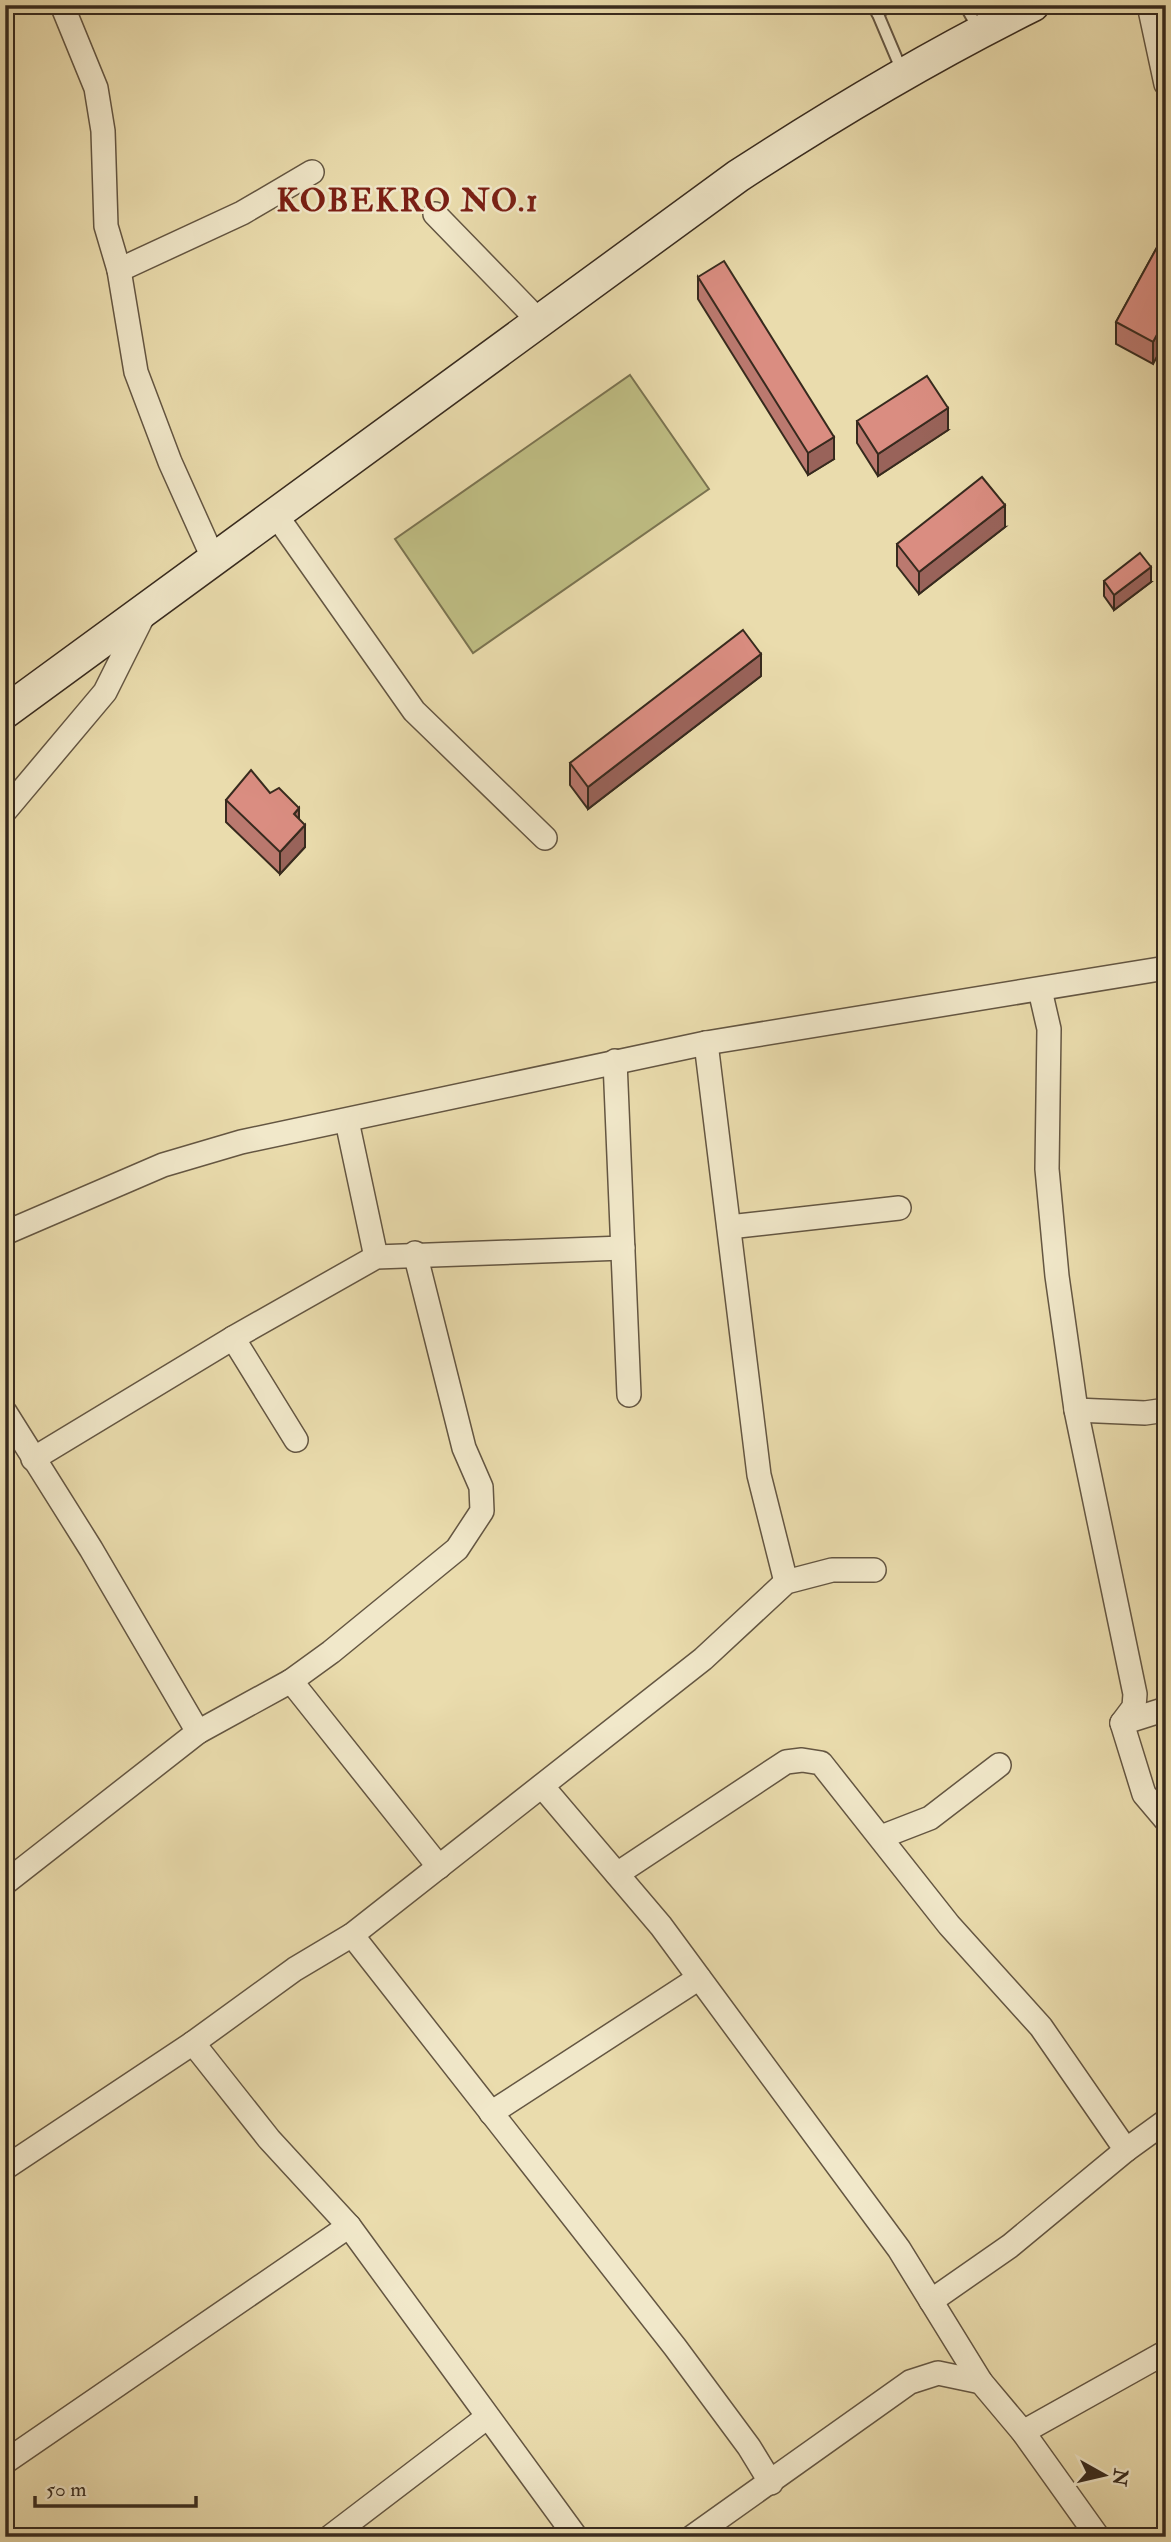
<svg xmlns="http://www.w3.org/2000/svg" width="1171" height="2542" viewBox="0 0 1171 2542" font-family="'IM FELL Double Pica',serif">
<rect width="100%" height="100%" fill="#eadcad"/>
<filter id="stains"><feTurbulence type="fractalNoise" baseFrequency=".00286" numOctaves="4"/><feColorMatrix values="0 0 0 0 .2 0 0 0 0 .09 0 0 0 0 .02 0 0 0 .5 -.17"/></filter>
<radialGradient id="worn" r=".72"><stop offset=".6" stop-color="#630" stop-opacity="0"/><stop offset="1" stop-color="#630" stop-opacity=".3"/></radialGradient>
<!-- green -->
<polygon fill="#bfbe84" stroke="#7b7451" stroke-width="2" points="630,375 709,489 473,653 395,539"/>
<g fill="none" stroke-linecap="round" stroke-linejoin="round">
<!-- service casing -->
<g stroke="#645642" stroke-width="14">
<g id="service">
<polyline points="874,5 902,71"/>
<polyline points="965,5 979,30"/>
<polyline points="877,13 891,5"/>
</g>
</g>
<!-- minor casing -->
<g stroke="#645642" stroke-width="26">
<g id="minor">
<polyline points="62,5 96,88 103,131 106,226 119,270 136,372 170,462 214,560"/>
<polyline points="1149,5 1166,84"/>
<polyline points="435,214 538,320"/>
<polyline points="119,270 242,213 312,172"/>
<polyline points="276,515 414,711 545,838"/>
<polyline points="5,811 105,692 145,612"/>
<polyline points="1040,990 1049,1029 1047,1169 1057,1276 1076,1410 1135,1694 1134,1707 1122,1723 1144,1794 1166,1820"/>
<polyline points="706,1043 759,1475 786,1582"/>
<polyline points="615,1061 629,1395"/>
<polyline points="347,1121 376,1257"/>
<polyline points="729,1227 899,1208"/>
<polyline points="5,1233 163,1165 241,1142 706,1043 1166,968"/>
<polyline points="233,1338 296,1440"/>
<polyline points="1076,1410 1145,1413 1166,1410"/>
<polyline points="5,1412 91,1549 198,1732"/>
<polyline points="33,1459 233,1338 376,1257 623,1248"/>
<polyline points="291,1681 439,1867"/>
<polyline points="1122,1723 1166,1709"/>
<polyline points="542,1786 661,1926 899,2249 981,2382 1023,2432 1098,2537"/>
<polyline points="881,1837 930,1818 999,1765"/>
<polyline points="617,1874 786,1762 802,1760 821,1763 949,1925 1041,2027 1126,2150 1010,2246 931,2301"/>
<polyline points="5,1883 198,1732 291,1681 331,1652 457,1549 482,1511 481,1487 464,1448 415,1253"/>
<polyline points="352,1935 675,2347 749,2447 771,2483"/>
<polyline points="193,2043 269,2139 349,2226 576,2537"/>
<polyline points="491,2113 699,1978"/>
<polyline points="1126,2150 1166,2121"/>
<polyline points="5,2168 193,2043 295,1969 352,1935 703,1659 786,1582 832,1570 874,1570"/>
<polyline points="1023,2432 1166,2352"/>
<polyline points="5,2462 349,2226"/>
<polyline points="330,2537 486,2418"/>
<polyline points="692,2537 910,2382 938,2373 981,2382"/>
</g>
</g>
<!-- secondary casing -->
<g stroke="#372a1e" stroke-width="35">
<path id="secondary" d="M5,712L738,176C833,114 930,56 1033,5"/>
</g>
<!-- service -->
<use href="#service" stroke="#f1e8ca" stroke-width="10"/>
<!-- minor -->
<use href="#minor" stroke="#f1e8ca" stroke-width="23"/>
<!-- secondary -->
<use href="#secondary" stroke="#f1e8ca" stroke-width="32"/>
</g>
<!-- wall -->
<g fill="#bb796f" stroke="#372a1e" stroke-width="2">
<polygon points="1166,231 1153,364 1116,344 1116,322"/>
<polygon points="698,277 834,459 808,475 698,299"/>
<polygon points="857,421 948,430 878,476 857,443"/>
<polygon points="1005,527 919,594 897,566 897,544"/>
<polygon points="1104,581 1151,582 1114,610 1104,596"/>
<polygon points="761,676 588,809 570,785 570,763"/>
<polygon points="270,793 299,820 305,847 280,874 226,822 226,800"/>
</g>
<!-- shaded-wall -->
<g fill="#99635a" stroke="#372a1e" stroke-width="2">
<polygon points="1166,318 1166,340 1153,364 1153,342"/>
<polygon points="948,408 948,430 878,476 878,454"/>
<polygon points="834,437 834,459 808,475 808,453"/>
<polygon points="1005,505 1005,527 919,594 919,572"/>
<polygon points="1151,567 1151,582 1114,610 1114,595"/>
<polygon points="761,654 761,676 588,809 588,787"/>
<polygon points="299,808 299,830 294,814"/>
<polygon points="305,825 305,847 280,874 280,852"/>
</g>
<!-- building -->
<g fill="#da8d81" stroke="#372a1e" stroke-width="2">
<polygon points="1166,231 1166,318 1153,342 1116,322"/>
<polygon points="724,261 834,437 808,453 698,277"/>
<polygon points="927,376 948,408 878,454 857,421"/>
<polygon points="982,477 1005,505 919,572 897,544"/>
<polygon points="1140,553 1151,567 1114,595 1104,581"/>
<polygon points="743,630 761,654 588,787 570,763"/>
<polygon points="251,770 270,793 279,788 299,808 294,814 305,825 280,852 226,800"/>
</g>
<g text-anchor="middle" stroke-width="5" stroke-linejoin="round" paint-order="stroke">
<!-- district labels -->
<g font-size="32" font-weight="bold" letter-spacing="2" fill="#7a1f14" stroke="#f1e8ca">
<text x="408" y="211">KOBEKRO NO.1</text>
</g>
</g>
<!-- margin -->
<rect width="1171" height="2542" fill="none" stroke="#eadcad" stroke-width="28"/>
<rect x="7" y="7" width="1157" height="2528" fill="none" stroke="#372a1e" stroke-width="3.5"/>
<rect x="14" y="14" width="1143" height="2514" fill="none" stroke="#372a1e" stroke-width="2"/>
<!-- north arrow -->
<g transform="translate(1104 2475) rotate(98)" stroke="#f1e8ca" stroke-width="5" paint-order="stroke">
<path d="M0-5L12 26L0 18L-12 26Z" fill="#372a1e"/>
<text y="-10" font-size="19" font-weight="bold" text-anchor="middle" fill="#372a1e">N</text>
</g>
<!-- scale -->
<path d="M35 2496v10h161v-10" fill="none" stroke="#372a1e" stroke-width="3.5"/>
<text x="46" y="2496" font-size="21" fill="#372a1e" stroke="#f1e8ca" stroke-width="5" paint-order="stroke">50 m</text>
<rect width="100%" height="100%" filter="url(#stains)"/>
<rect width="100%" height="100%" fill="url(#worn)"/>
</svg>
